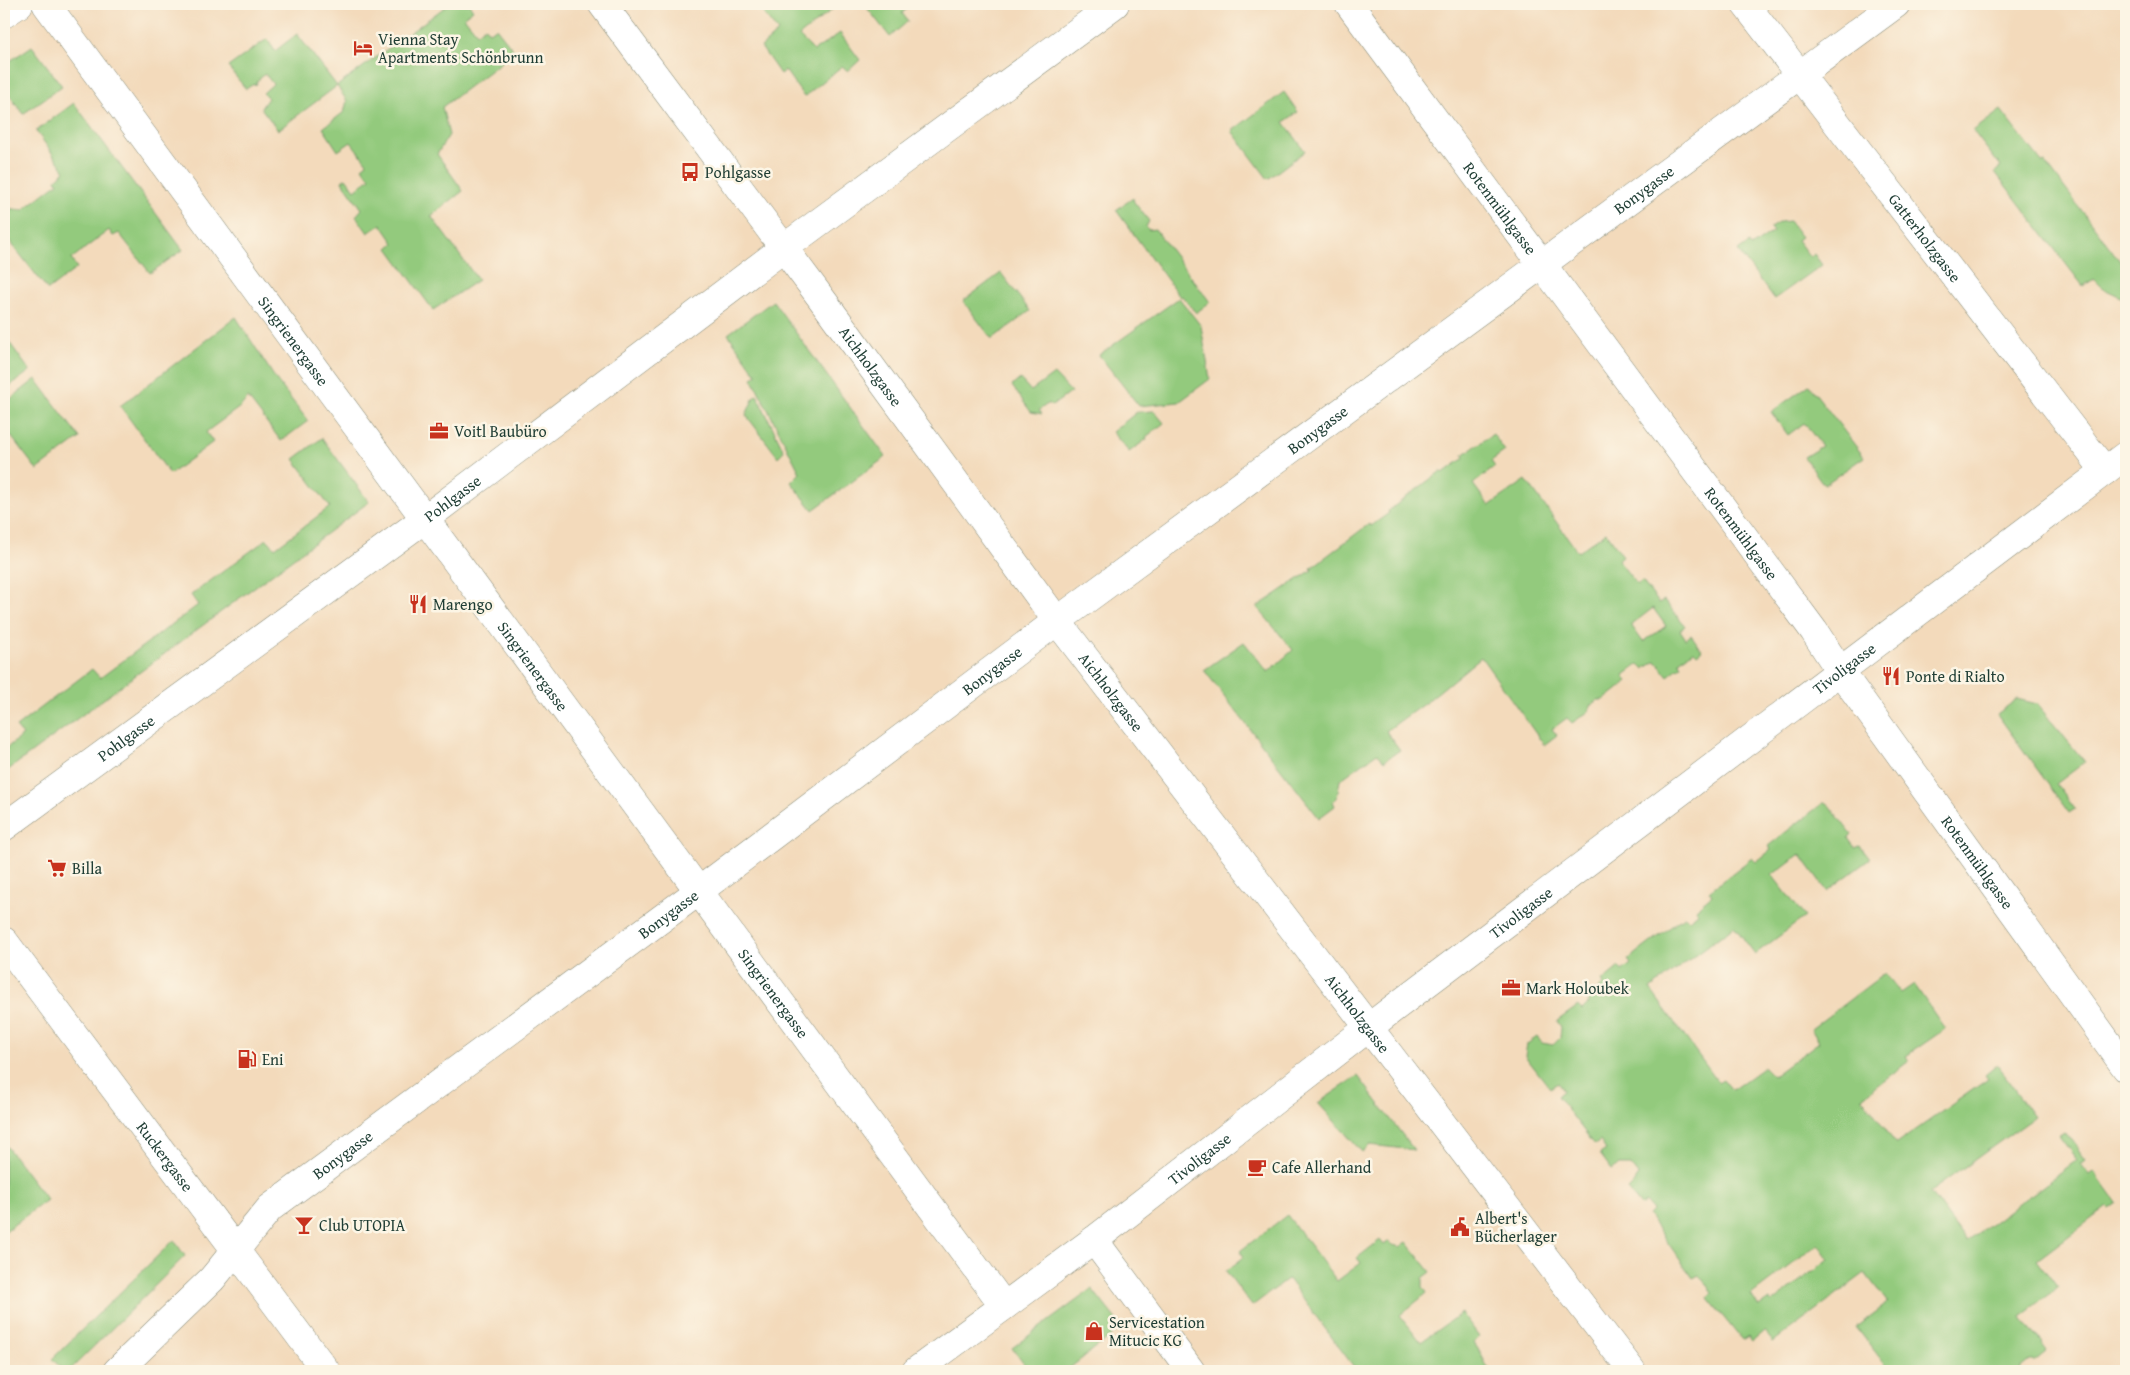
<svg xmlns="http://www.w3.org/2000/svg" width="2130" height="1375" viewBox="0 0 2130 1375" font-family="'Gentium Book Plus',serif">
<rect width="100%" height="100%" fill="#fcf5e5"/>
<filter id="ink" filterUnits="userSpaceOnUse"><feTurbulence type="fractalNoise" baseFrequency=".02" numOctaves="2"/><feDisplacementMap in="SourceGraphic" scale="10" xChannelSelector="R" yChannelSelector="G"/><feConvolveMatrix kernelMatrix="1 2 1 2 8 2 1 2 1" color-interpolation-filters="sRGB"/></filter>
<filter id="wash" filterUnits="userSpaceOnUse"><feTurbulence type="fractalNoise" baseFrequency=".0096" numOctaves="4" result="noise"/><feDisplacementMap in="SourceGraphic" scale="20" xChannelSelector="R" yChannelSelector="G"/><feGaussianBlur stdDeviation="1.12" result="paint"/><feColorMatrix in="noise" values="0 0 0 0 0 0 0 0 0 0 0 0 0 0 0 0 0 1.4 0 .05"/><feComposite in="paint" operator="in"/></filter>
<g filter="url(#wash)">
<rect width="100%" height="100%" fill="#f3dabb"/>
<!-- green -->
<g fill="#93ca7d" stroke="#598458" fill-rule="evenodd">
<polygon points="449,4 469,4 473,10 464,17 477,33 485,27 489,32 496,28 515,52 442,107 449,135 437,154 463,191 431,216 478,280 433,310 388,248 394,243 381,224 368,233 356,216 362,209 342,181 346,178 355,190 370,178 362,167 367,163 351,142 338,151 323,128 344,112 347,101 337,86 278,130 261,108 268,98 263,93 273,84 265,74 256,82 257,84 252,85 246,89 228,67 267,39 275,51 297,34 337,86"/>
<polygon points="756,4 839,4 799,36 814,51 840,33 860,60 848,71 842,66 804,97 785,70 780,74 761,47 778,32"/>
<polygon points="864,4 913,4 902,13 908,21 890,37"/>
<polygon points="32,46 62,86 23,114 4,88 4,65"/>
<polygon points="1284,92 1298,112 1284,122 1305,151 1268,179 1232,131"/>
<polygon points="74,103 183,250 150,273 119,233 113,236 109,230 71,259 77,268 48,290 4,234 4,208 23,210 58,183 56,179 65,171 36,131"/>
<polygon points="2001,110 2042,163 2045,162 2126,269 2126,305 2121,297 2104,289 2094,279 2083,286 1995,172 2001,167 1973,131"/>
<polygon points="1133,198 1134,202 1149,221 1146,227 1149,230 1155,229 1210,302 1196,313 1182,296 1180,297 1116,210"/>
<polygon points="1789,221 1801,237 1797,240 1810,257 1814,254 1822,265 1774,299 1738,251 1749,243 1751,247 1773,232 1770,228 1780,222"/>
<polygon points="1001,273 1030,311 992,339 963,301"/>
<polygon points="1179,298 1201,326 1210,379 1179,402 1139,406 1099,355"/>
<polygon points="773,301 886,457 813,510 791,482 800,473 752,378 757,375 728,334"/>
<polygon points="236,317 275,378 308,421 281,441 248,398 240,407 206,432 213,442 170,474 120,406"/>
<polygon points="4,335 30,371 4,390"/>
<polygon points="1054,374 1071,392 1052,406 1049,403 1039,410 1042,414 1031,412 1012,386 1020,379 1031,391"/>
<polygon points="36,379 80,438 37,470 4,427 4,404"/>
<polygon points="1809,385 1864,457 1824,485 1804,457 1822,446 1804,423 1788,435 1771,412"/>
<polygon points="757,395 784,451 778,457 746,415 754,397"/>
<polygon points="1154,411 1164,423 1146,437 1147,439 1129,452 1112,432 1137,412"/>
<path d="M1493,434L1505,451L1491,461L1495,467L1473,484L1489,506L1526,480L1578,552L1606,532L1623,556L1618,560L1637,585L1642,581L1659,603L1664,600L1685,626L1680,630L1686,639L1691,635L1702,650L1697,654L1694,651L1679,661L1682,665L1668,676L1656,661L1644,669L1639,664L1624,675L1628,681L1604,700H1598L1590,706L1588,712L1572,723L1567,718L1552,729L1557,735L1544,745L1481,657L1425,703L1386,731L1400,750L1384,761L1377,753L1340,780L1337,798L1333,801L1335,806L1319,818L1204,670L1244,642L1268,672L1293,650L1257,607L1312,570L1311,568L1369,524L1371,526L1389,513L1388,511L1441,471L1443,473L1464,458L1463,455ZM1653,608L1666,626L1643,642L1631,625Z"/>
<polygon points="322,438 369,502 4,773 4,750 23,735 16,727 92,669 100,678 198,605 191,595 267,539 275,548 330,507 294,459"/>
<polygon points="2017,699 2037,704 2085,762 2056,784 2075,809 2069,813 1997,714"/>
<path d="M1823,803L1828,804L1852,835L1848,838L1855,848L1860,846L1870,859L1827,891L1800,854L1772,875L1805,917L1755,954L1734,926L1650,989L1718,1082L1723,1079L1732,1090L1764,1067L1773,1076L1819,1042L1811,1029L1885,973L1901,993L1914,984L1945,1029L1906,1056L1909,1061L1862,1097L1896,1144L1988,1079L1985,1075L1997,1065L2034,1117L1930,1192L1967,1242L2077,1160L2059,1136L2065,1132L2086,1160L2081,1164L2089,1175L2094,1171L2117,1203L2109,1209L2107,1207L2037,1260L2058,1288L2021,1316L2047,1351L2035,1361H2030L2018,1371H1890L1856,1327L1888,1303L1865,1273L1773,1342L1764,1331L1752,1341L1748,1336L1742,1340L1708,1298L1713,1292L1699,1275L1693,1278L1648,1215L1653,1210L1646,1202L1641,1206L1628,1190L1635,1183L1638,1175L1630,1165H1619L1612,1170L1600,1154L1606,1150L1600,1141L1595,1145L1557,1096L1563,1091L1558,1083L1550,1088L1525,1056L1527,1044L1537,1037L1542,1043L1553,1045L1560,1038L1561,1027L1557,1021L1578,1006L1582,1010L1589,1003L1587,999L1604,984L1602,981L1619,967L1622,971L1631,964L1628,960L1685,916L1689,920L1698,913L1695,909L1712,895L1709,891L1752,858L1756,862L1771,850L1768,846ZM1818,1244L1829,1259L1771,1303L1769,1300L1759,1307L1751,1295Z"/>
<polygon points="1358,1076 1414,1150 1370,1145 1362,1152 1318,1103"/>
<polygon points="4,1143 47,1200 4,1232"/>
<path d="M1287,1215L1337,1281L1361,1263L1357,1258L1380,1240L1384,1245L1389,1241L1393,1245L1400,1247L1407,1242L1431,1272L1423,1278V1287L1427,1293L1400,1315L1421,1342L1461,1313L1479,1337L1474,1343C1481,1352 1484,1362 1490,1371H1357L1288,1279L1252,1306L1226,1271L1244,1257L1240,1251Z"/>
<polygon points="174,1240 185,1256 69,1371 64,1371 52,1359"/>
<polygon points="1092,1289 1122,1327 1066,1371 1029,1371 1012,1348"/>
</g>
</g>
<g filter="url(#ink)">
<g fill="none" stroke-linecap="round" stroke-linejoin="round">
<!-- minor casing -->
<g stroke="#898c78" stroke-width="29">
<g id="minor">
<path id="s1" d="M46,4L1004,1306"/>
<path id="s2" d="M602,4L827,306L1057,621L1632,1371"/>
<path id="s3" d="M1349,4L1814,631L1840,671L2126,1068"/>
<path id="s4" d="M1745,4L2105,471"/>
<polyline points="4,14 19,4"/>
<path id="s5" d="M4,827L426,518L784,248L1115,4"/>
<polyline points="1094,1240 1191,1371"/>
<path id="s6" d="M117,1371L212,1279L270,1208L699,891L1057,621L1896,4"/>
<path id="s7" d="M916,1371L1094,1240L1394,1008L2126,455"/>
</g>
</g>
<!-- secondary casing -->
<g stroke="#898c78" stroke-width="29">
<g id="secondary">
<path id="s8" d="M4,941L326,1371"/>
</g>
</g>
<!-- minor -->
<use href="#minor" stroke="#fff" stroke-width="28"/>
<!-- secondary -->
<use href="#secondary" stroke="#fff" stroke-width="28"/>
</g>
</g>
<!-- icons -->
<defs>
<g id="hotel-bare" transform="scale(1.5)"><path d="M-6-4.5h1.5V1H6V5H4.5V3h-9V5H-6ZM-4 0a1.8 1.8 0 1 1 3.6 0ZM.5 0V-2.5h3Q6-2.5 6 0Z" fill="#c8321e" stroke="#fcf5e5" stroke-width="2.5" paint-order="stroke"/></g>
<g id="bus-bare" transform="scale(1.5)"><path d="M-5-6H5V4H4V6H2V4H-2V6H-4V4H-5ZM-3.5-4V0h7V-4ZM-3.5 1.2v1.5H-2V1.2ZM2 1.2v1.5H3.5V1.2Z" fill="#c8321e" stroke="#fcf5e5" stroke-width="2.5" paint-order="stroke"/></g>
<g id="office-bare" transform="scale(1.5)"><path d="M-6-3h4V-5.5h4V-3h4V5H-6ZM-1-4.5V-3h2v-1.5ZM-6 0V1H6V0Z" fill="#c8321e" stroke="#fcf5e5" stroke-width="2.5" paint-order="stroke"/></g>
<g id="restaurant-bare" transform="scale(1.5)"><path d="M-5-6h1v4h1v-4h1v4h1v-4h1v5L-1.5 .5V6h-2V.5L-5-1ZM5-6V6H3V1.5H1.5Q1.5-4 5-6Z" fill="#c8321e" stroke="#fcf5e5" stroke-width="2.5" paint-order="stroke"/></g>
<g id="supermarket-bare" transform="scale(1.5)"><path d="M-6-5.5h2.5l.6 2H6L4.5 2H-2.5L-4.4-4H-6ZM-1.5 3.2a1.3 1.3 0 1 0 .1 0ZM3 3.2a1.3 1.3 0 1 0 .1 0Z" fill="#c8321e" stroke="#fcf5e5" stroke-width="2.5" paint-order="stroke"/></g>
<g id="fuel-bare" transform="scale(1.5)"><path d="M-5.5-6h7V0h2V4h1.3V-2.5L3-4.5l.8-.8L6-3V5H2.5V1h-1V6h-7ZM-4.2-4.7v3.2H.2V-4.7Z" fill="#c8321e" stroke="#fcf5e5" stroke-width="2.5" paint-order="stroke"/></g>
<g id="cafe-bare" transform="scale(1.5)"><path d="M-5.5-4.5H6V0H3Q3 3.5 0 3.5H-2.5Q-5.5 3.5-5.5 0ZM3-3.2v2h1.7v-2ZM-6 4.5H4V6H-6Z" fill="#c8321e" stroke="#fcf5e5" stroke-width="2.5" paint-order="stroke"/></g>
<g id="bar-bare" transform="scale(1.5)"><path d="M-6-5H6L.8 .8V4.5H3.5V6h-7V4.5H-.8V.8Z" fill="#c8321e" stroke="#fcf5e5" stroke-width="2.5" paint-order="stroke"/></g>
<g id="civic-bare" transform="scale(1.5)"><path d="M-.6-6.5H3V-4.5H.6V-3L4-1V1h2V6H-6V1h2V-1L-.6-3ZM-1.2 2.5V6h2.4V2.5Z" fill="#c8321e" stroke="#fcf5e5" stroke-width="2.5" paint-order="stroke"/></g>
<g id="shop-bare" transform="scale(1.5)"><path d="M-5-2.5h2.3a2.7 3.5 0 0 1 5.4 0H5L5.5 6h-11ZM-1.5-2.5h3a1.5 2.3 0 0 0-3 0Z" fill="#c8321e" stroke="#fcf5e5" stroke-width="2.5" paint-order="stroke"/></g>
</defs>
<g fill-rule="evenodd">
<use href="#hotel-bare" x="363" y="48"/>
<use href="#bus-bare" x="690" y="172"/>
<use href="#office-bare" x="439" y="431"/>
<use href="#restaurant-bare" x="418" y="604"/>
<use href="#restaurant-bare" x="1891" y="676"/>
<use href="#supermarket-bare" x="57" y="868"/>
<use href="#office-bare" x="1511" y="988"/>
<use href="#fuel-bare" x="247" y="1059"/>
<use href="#cafe-bare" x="1257" y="1167"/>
<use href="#bar-bare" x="304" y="1225"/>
<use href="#civic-bare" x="1460" y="1227"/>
<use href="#shop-bare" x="1094" y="1331"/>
</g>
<g text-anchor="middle" stroke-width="5" stroke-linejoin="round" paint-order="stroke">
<!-- poi labels -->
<g font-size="16" fill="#1f3d34" stroke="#fcf5e5" text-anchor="start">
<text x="378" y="45">Vienna Stay<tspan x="378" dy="18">Apartments Schönbrunn</tspan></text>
<text x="705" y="178">Pohlgasse</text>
<text x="454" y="437">Voitl Baubüro</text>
<text x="433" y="610">Marengo</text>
<text x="1906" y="682">Ponte di Rialto</text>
<text x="72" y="874">Billa</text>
<text x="1526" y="994">Mark Holoubek</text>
<text x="262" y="1065">Eni</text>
<text x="1272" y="1173">Cafe Allerhand</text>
<text x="1475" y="1224">Albert's<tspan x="1475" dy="18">Bücherlager</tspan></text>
<text x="319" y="1231">Club UTOPIA</text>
<text x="1109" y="1328">Servicestation<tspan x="1109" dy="18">Mitucic KG</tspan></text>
</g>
<!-- street labels -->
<g font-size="16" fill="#1f3d34" stroke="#fcf5e5">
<text dy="6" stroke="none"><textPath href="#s6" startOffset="1934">Bonygasse</textPath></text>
<text dy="6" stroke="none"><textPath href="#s3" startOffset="254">Rotenmühlgasse</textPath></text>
<text dy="6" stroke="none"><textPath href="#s4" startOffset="295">Gatterholzgasse</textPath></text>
<text dy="6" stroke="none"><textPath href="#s1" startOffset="418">Singrienergasse</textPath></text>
<text dy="6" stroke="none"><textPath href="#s2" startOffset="451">Aichholzgasse</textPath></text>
<text dy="6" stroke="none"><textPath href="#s6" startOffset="1529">Bonygasse</textPath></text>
<text dy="6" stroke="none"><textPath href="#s5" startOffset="556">Pohlgasse</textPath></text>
<text dy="6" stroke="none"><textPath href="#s3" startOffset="659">Rotenmühlgasse</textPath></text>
<text dy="6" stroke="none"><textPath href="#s1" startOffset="822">Singrienergasse</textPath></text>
<text dy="6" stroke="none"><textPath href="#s7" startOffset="1164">Tivoligasse</textPath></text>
<text dy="6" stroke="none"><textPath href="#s6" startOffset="1124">Bonygasse</textPath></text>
<text dy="6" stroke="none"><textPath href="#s2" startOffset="856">Aichholzgasse</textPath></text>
<text dy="6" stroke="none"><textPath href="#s5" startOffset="151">Pohlgasse</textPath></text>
<text dy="6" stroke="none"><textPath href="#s3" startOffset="1064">Rotenmühlgasse</textPath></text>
<text dy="6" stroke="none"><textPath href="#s7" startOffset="759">Tivoligasse</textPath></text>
<text dy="6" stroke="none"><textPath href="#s6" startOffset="719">Bonygasse</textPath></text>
<text dy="6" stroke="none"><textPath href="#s1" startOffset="1228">Singrienergasse</textPath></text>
<text dy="6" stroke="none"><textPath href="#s2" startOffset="1261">Aichholzgasse</textPath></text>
<text dy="6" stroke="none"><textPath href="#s6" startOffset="314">Bonygasse</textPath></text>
<text dy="6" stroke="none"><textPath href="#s8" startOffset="269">Ruckergasse</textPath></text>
<text dy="6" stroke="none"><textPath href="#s7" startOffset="354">Tivoligasse</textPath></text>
</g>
</g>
<!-- margin -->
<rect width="2130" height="1375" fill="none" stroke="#fcf5e5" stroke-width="20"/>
</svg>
